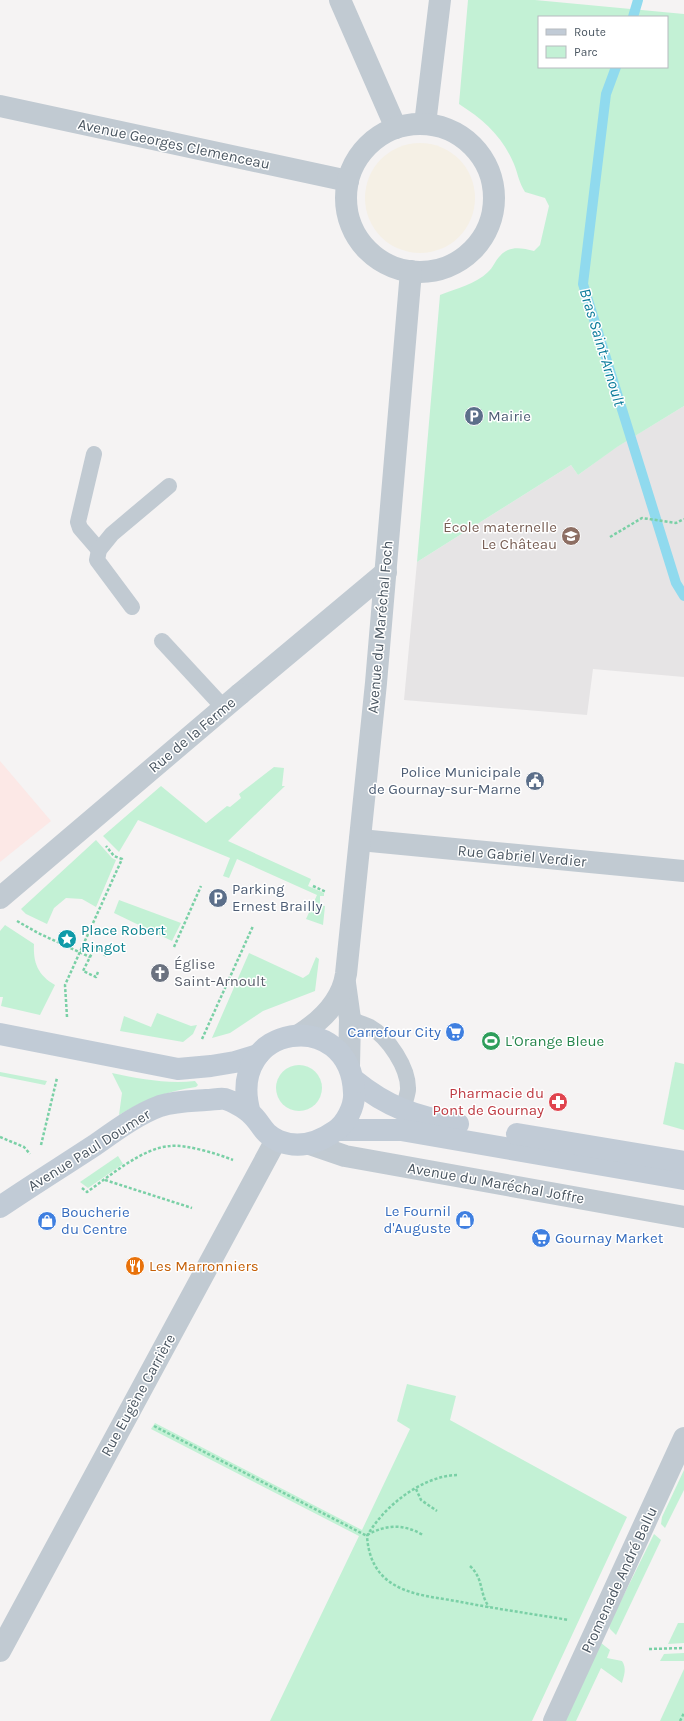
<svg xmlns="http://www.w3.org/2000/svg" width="684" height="1721" viewBox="0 0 684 1721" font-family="Karla,sans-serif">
<rect width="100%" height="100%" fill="#f5f3f3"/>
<!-- education -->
<polygon fill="#e6e4e5" points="684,406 684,677 593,669 587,715 404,700 417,562 571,465 578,475 615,448"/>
<!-- medical -->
<polygon fill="#fce8e6" points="0,761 51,821 0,862"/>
<!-- green -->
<g fill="#c3f1d5" fill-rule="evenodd">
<path d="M468,0H535L684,14V406L617,447L578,475L571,465L417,562L440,295C455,289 476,284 488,272C493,268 495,261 499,257C509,245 521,248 534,251L540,245L549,206L545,198L525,192C519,183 518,174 514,164C502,136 484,120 459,104ZM539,17H667V67H539Z"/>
<polygon points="274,767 284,768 282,786 285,786 228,841 311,879 308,886 324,893 324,896 320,896 320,905 325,906 323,925 306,919 317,895 237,859 229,878 223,876 230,858 138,820 119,852 103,836 161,786 206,823 227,806 230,807 241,798 239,794"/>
<polygon points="96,840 112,858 116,860 96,907 82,899 66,898 54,908 47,924 26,914 21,909"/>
<polygon points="119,900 181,923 172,941 114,913"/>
<path d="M5,925L34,944C33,963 38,975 55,985L40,1015L1,1006L3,997H0V931Z"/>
<polygon points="249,953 303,978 309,974 316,957 319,959 315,991 263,1011 230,1033 212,1038"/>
<polygon points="157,1013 191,1026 197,1025 193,1034 183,1042 120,1031 124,1016 151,1027"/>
<polygon points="675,1062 684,1064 684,1130 663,1124"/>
<circle cx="299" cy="1088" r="23"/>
<polygon points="0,1072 47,1081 45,1085 0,1076"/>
<path d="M112,1073C140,1079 167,1084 195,1081L198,1085L196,1087C167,1091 144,1100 119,1115L122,1093Z"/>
<polygon points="118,1156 123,1164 88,1188 80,1182"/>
<polygon points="407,1384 456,1396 450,1420 627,1517 532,1721 270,1721 359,1536 151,1429 155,1423 362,1530 410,1429 397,1421"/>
<polygon points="684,1470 684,1490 665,1528 661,1524 662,1517"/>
<polygon points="654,1534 661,1540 616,1635 610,1629 609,1625"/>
<polygon points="678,1623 684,1623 684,1643 668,1644"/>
<path d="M601,1643L610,1650L607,1658L622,1661C627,1668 624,1676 622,1683L601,1668L576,1721H565Z"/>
<polygon points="684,1653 684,1661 660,1661 664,1654"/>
<polygon points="684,1669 684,1721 660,1721"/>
</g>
<!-- sand -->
<circle fill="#f5f0e5" cx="420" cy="198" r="55"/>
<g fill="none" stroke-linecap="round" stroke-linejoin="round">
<!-- stream -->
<g stroke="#90daee" stroke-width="10">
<polyline points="633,17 638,0"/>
<polyline points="616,67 606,94 583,284 676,583 684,596"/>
</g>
<!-- path -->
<g stroke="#7ad0a6" stroke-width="2.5" stroke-dasharray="3 2" stroke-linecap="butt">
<polyline points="610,537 642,518 676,523 684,519"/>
<polyline points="313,886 326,892"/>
<polyline points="17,921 38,933 90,957"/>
<polyline points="174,947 201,886"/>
<polyline points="98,972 96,977 83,971 95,947 106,952 104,958"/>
<polyline points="67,1017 65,985 122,859 114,856 106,846"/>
<polyline points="202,1039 253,926"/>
<polyline points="0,1137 24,1147 30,1154"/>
<polyline points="41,1145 57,1078"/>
<polyline points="105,1180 192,1208"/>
<path d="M82,1188L87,1192C110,1176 142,1148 170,1146C186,1144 218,1154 233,1160"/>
<polyline points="154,1426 367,1536"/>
<path d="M457,1475C422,1476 384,1506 367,1536C368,1552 373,1568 386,1579C406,1596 436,1597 461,1602C497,1609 533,1614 569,1620"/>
<polyline points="416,1489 421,1500 437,1511"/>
<path d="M367,1535C387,1524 404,1524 423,1535"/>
<path d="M470,1566C484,1579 479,1593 489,1607"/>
<polyline points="649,1649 684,1648"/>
<polyline points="680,1721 684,1713"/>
</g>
<!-- service -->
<g stroke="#c1cad2" stroke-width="16">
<polyline points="94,454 78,522 80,528 99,550"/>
<polyline points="132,607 97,560 99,550 112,534 169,486"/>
<polyline points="162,641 224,708"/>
<path d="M350,1019C356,1022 364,1024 370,1027C388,1037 409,1068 408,1090C407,1097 404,1104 403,1111"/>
</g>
<!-- pedestrian -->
<polyline stroke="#c1cad2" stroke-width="22" points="240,694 386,572"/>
<!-- minor -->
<g stroke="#c1cad2" stroke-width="22">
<polyline points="340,0 396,128"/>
<polyline points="0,106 348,181"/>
<polyline points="425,124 440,0"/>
<circle cx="420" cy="198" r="74"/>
<polyline points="360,840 684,871"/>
<polyline points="0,898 240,694"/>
<polyline points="345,983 350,1019 349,1066"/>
<path d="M299,1035C321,1021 342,1001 346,974L376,683L411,271"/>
<polyline points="310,1144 345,1156 684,1217"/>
<polyline points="0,1651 276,1140"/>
<polyline points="554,1721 684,1438"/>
</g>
<!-- secondary -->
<g stroke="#c1cbd6" stroke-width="22">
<polyline points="0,1034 178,1069 211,1066 235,1062 258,1055"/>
<path d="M354,1080C387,1107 416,1117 458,1124"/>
<polyline points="338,1130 401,1130 684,1179"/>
<polyline points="517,1134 684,1162"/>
<path d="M0,1207C31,1186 63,1166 95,1145C115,1131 136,1115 160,1106C175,1101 190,1101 206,1100C212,1100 220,1098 225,1099C232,1101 245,1108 250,1113C262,1123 261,1133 279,1141C299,1149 318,1143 335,1131C346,1124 355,1106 354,1093C351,1005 224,1023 250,1113"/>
</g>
</g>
<!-- icons -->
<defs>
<g id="parking-disc" transform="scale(1)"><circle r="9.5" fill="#5c6f8a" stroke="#fff"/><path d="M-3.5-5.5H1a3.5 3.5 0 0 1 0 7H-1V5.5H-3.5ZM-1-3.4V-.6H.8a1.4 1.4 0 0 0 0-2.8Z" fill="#fff"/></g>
<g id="school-disc" transform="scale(1)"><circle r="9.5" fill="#8d6e63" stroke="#fff"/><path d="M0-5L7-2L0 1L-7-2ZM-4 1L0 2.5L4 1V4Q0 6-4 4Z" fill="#fff"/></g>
<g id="civic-disc" transform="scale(1)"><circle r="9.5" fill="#5c6f8a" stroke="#fff"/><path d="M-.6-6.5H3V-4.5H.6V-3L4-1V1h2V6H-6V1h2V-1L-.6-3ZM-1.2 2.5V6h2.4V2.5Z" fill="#fff"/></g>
<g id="sight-disc" transform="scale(1)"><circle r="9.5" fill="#0f9aa8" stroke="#fff"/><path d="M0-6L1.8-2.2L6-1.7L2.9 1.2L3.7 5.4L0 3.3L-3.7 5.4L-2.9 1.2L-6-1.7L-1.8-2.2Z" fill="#fff"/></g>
<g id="church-disc" transform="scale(1)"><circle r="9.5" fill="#6b7280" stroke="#fff"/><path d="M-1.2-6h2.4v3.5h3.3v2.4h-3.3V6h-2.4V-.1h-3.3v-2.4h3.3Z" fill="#fff"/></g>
<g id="supermarket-disc" transform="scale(1)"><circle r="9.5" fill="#3f7fe0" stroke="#fff"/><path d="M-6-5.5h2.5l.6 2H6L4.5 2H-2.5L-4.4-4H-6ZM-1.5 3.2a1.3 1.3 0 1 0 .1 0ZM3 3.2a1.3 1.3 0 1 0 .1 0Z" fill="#fff"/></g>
<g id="stadium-disc" transform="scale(1)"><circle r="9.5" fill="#2e9e5b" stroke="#fff"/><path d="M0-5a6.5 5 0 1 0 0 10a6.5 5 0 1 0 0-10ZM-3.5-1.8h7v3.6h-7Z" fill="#fff"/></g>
<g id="pharmacy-disc" transform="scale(1)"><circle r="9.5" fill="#e0444e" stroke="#fff"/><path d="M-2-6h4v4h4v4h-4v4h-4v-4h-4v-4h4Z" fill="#fff"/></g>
<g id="shop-disc" transform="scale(1)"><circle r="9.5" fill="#3f7fe0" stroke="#fff"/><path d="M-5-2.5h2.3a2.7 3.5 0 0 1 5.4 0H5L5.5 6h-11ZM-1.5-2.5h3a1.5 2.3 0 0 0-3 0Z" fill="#fff"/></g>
<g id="restaurant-disc" transform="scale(1)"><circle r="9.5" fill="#e8710a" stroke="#fff"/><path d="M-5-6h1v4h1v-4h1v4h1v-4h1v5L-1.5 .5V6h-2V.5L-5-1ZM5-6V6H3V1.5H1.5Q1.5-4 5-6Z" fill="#fff"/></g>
</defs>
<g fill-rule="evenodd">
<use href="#parking-disc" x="474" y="416"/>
<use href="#school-disc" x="571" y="536"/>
<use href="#civic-disc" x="535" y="781"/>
<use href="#parking-disc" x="218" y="898"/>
<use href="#sight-disc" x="67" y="939"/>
<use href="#church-disc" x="160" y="973"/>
<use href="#supermarket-disc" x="455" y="1032"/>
<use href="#stadium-disc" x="491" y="1041"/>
<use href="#pharmacy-disc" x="558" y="1102"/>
<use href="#shop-disc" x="465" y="1220"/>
<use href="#shop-disc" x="47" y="1221"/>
<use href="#supermarket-disc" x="541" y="1238"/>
<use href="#restaurant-disc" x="135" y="1266"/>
</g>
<g text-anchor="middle" stroke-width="3" stroke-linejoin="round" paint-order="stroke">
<!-- street labels -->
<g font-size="15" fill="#4a5661" stroke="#fff">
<text transform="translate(174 144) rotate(12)" y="5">Avenue Georges Clemenceau</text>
<text transform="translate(380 627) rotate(-85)" y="5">Avenue du Maréchal Foch</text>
<text transform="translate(192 735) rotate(-40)" y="5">Rue de la Ferme</text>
<text transform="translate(522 856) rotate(5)" y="5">Rue Gabriel Verdier</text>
<text transform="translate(89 1150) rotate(-32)" y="5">Avenue Paul Doumer</text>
<text transform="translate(496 1183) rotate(10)" y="5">Avenue du Maréchal Joffre</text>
<text transform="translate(138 1395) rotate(-61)" y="5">Rue Eugène Carrière</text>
<text transform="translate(619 1580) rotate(-65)" y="5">Promenade André Ballu</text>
</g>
<!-- service labels -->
<g font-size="15" fill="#4e5e75" stroke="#fff" text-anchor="start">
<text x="488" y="421">Mairie</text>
<text x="521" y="777" text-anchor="end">Police Municipale<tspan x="521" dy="17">de Gournay-sur-Marne</tspan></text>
<text x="232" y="894">Parking<tspan x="232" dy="17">Ernest Brailly</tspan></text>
</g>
<!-- education labels -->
<g font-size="15" fill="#785e54" stroke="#fff" text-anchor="end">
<text x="557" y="532">École maternelle<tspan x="557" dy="17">Le Château</tspan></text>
</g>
<!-- culture labels -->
<g font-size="15" fill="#0d838f" stroke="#fff" text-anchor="start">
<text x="81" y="935">Place Robert<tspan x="81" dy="17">Ringot</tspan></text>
</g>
<!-- worship labels -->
<g font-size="15" fill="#5b616d" stroke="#fff" text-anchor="start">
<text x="174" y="969">Église<tspan x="174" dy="17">Saint-Arnoult</tspan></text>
</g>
<!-- shop labels -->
<g font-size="15" fill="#366cbe" stroke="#fff" text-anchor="end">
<text x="441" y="1037">Carrefour City</text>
<text x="451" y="1216">Le Fournil<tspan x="451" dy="17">d'Auguste</tspan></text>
<text x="61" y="1217" text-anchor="start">Boucherie<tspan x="61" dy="17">du Centre</tspan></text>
<text x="555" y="1243" text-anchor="start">Gournay Market</text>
</g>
<!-- leisure labels -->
<g font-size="15" fill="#27864d" stroke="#fff" text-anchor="start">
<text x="505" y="1046">L'Orange Bleue</text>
</g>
<!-- health labels -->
<g font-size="15" fill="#be3a42" stroke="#fff" text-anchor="end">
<text x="544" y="1098">Pharmacie du<tspan x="544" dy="17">Pont de Gournay</tspan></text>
</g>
<!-- food labels -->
<g font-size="15" fill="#c56008" stroke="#fff" text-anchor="start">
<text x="149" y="1271">Les Marronniers</text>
</g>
<!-- water labels -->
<g font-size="16" font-style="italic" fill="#0c7c9b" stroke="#fff">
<text transform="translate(603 347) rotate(73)" y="6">Bras Saint-Arnoult</text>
</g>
</g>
<!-- legend -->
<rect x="538" y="16" width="130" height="52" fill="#ffffff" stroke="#b7bbc0"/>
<rect x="546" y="29" width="20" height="6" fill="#c1cbd6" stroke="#b7bbc0"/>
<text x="574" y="36" font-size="12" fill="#4a5661">Route</text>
<rect x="546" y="46" width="20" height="12" fill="#c3f1d5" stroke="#b7bbc0"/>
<text x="574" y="56" font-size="12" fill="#4a5661">Parc</text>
</svg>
